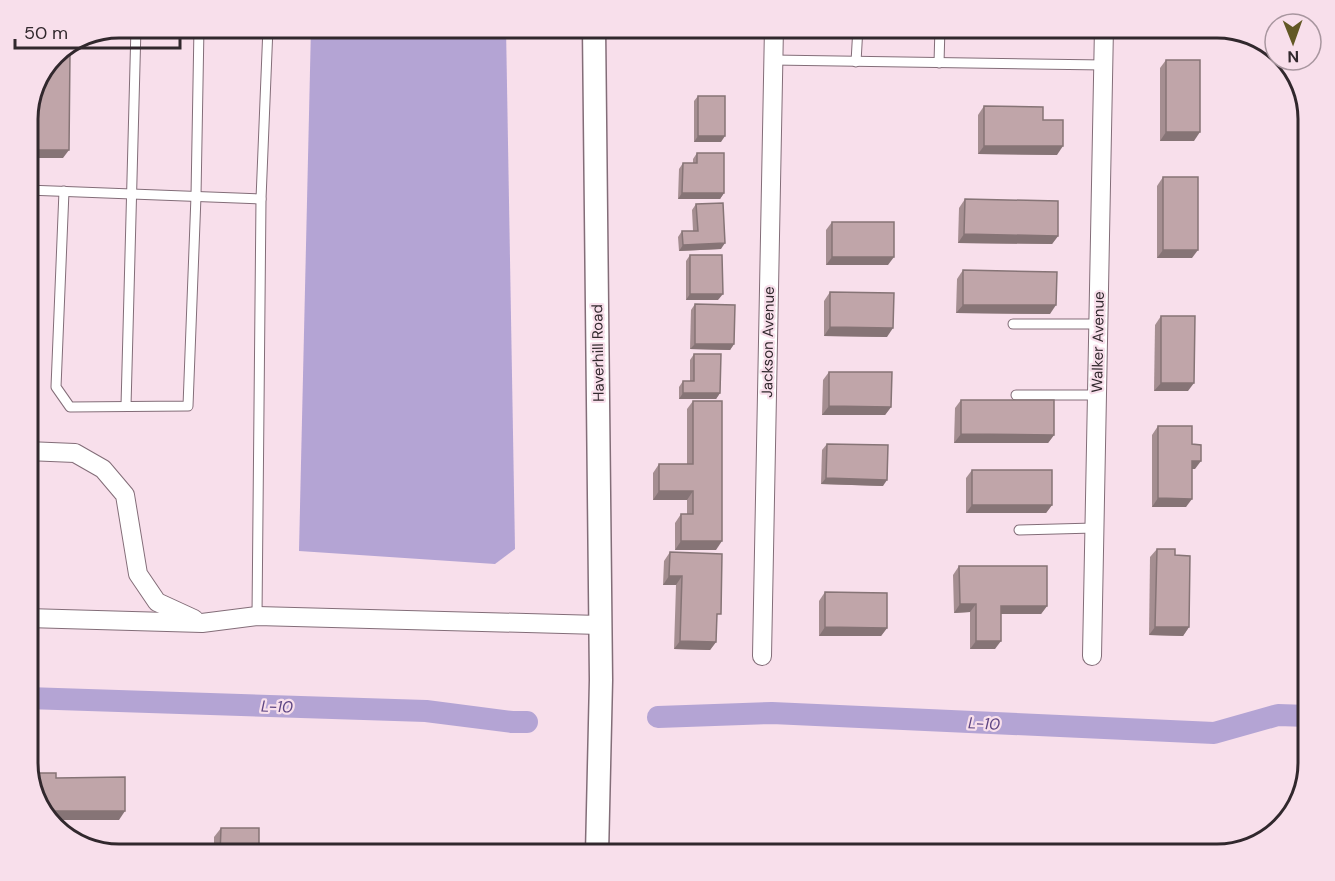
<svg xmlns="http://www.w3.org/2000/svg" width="1335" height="881" viewBox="0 0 1335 881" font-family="'DM Sans',sans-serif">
<rect width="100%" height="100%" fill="#f8dfeb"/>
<!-- water -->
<polygon fill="#b4a4d4" points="311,27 506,27 515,549 495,564 299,551"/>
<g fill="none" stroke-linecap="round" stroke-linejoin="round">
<!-- canal -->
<g stroke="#b4a4d4" stroke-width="22">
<polyline points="27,698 426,711 512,722 527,722"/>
<polyline points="658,717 772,713 1214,733 1278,715 1308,716"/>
</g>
<!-- service casing -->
<g stroke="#836d78" stroke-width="11">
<g id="service">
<polyline points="773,60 1104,65"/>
<polyline points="856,62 858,27"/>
<polyline points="939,63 940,27"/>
<polyline points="27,190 261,199 268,27"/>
<polyline points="64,191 56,387 70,407 188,406 196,196 199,27"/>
<polyline points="1013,324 1099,324"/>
<polyline points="1016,395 1097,395"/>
<polyline points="126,406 136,27"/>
<polyline points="1019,530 1094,528"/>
<polyline points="257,616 261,199"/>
</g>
</g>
<!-- minor casing -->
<g stroke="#836d78" stroke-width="20">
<g id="minor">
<polyline points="27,451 75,453 103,469 125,495 138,574 157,602 194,619"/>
<polyline points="27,618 202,623 257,616 600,625"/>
<polyline points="762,656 774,27"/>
<polyline points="1092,656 1104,27"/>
</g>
</g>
<!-- tertiary casing -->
<g stroke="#836d78" stroke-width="25">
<polyline id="tertiary" points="594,27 601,680 597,854"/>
</g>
<!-- service -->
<use href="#service" stroke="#fff" stroke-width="9"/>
<!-- minor -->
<use href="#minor" stroke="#fff" stroke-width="18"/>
<!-- tertiary -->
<use href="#tertiary" stroke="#fff" stroke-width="22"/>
</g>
<!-- wall -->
<g fill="#a58e91">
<polygon points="1207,27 1217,27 1207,35"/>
<polygon points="1166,60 1194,141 1160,141 1160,68"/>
<polygon points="698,96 721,142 694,142 694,101"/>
<polygon points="984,106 1043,120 1057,155 978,154 978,115"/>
<polygon points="697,153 724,193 720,199 678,199 679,169 683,163 693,163 693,159"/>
<polygon points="1163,177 1192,258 1157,258 1157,186"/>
<polygon points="965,199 1058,236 1052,244 958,243 959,208"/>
<polygon points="696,204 721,249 679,251 678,237 682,231 693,231 692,210"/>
<polygon points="832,222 888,265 826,265 826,230"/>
<polygon points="690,255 718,300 686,300 686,261"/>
<polygon points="963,270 1050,314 956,313 957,279"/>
<polygon points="830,292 887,337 824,336 824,301"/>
<polygon points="695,304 734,344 730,350 690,349 691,310"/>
<polygon points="1161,316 1188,391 1154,391 1155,325"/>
<polygon points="694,354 720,393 716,399 679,399 679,387 683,381 690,381 690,360"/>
<polygon points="829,372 891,407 885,415 822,415 823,380"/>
<polygon points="961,400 1054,435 1048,443 954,443 955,408"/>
<polygon points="693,401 716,550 675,550 675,523 681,514 687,514 687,500 653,500 653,473 659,464 687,464 687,409"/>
<polygon points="1158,426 1192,444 1195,469 1192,469 1186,507 1152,507 1152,435"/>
<polygon points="827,444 883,486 821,484 822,450"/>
<polygon points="972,470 1052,505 1046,513 966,513 966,478"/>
<polygon points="1157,549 1189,627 1183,636 1149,635 1150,557"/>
<polygon points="670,552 716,620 716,642 710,650 674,649 676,585 663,585 664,561"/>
<polygon points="959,566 1047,606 1041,614 1001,614 995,649 970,649 970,612 954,613 953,575"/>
<polygon points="825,592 887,628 881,636 819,636 819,601"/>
<polygon points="221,828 259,854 214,854 214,837"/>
</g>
<!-- shaded-wall -->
<g fill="#867476">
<polygon points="1213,27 1217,27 1245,36 1207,35"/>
<polygon points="1166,132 1200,132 1194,141 1160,141"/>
<polygon points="698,136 725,136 721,142 694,142"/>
<polygon points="984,146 1063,146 1057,155 978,154"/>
<polygon points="38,150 69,150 63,158 32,158"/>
<polygon points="27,162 38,162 32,170 27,170"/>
<polygon points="682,193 724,193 720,199 678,199"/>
<polygon points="964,234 1058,236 1052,244 958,243"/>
<polygon points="725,243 721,249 679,251 683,245"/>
<polygon points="1163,250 1198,250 1192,258 1157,258"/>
<polygon points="832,257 894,257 888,265 826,265"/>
<polygon points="690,294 723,294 718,300 686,300"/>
<polygon points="963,305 1056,305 1050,314 956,313"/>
<polygon points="830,327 893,328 887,337 824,336"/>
<polygon points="695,344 734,344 730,350 690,349"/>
<polygon points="1161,383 1194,383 1188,391 1154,391"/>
<polygon points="683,393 720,393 716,399 679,399"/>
<polygon points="829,406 891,407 885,415 822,415"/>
<polygon points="961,434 1054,435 1048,443 954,443"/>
<polygon points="1192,461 1201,461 1195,469 1186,469"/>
<polygon points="826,478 887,480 883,486 821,484"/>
<polygon points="659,491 693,491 687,500 653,500"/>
<polygon points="1158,498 1192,499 1186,507 1152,507"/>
<polygon points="972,505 1052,505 1046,513 966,513"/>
<polygon points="681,541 722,541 716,550 675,550"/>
<polygon points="669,576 682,576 676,585 663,585"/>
<polygon points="960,604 976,604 970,612 954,613"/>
<polygon points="1001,606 1047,606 1041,614 995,614"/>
<polygon points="825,627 887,628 881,636 819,636"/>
<polygon points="1155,627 1189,627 1183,636 1149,635"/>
<polygon points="680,641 716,642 710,650 674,649"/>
<polygon points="976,641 1001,641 995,649 970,649"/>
<polygon points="42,811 125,811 119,820 50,820"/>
</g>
<!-- building -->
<g fill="#c0a5a9" stroke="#867476" stroke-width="1.5">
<polygon points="54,53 70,53 69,150 38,150 38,162 27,162 27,112"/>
<rect x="1166" y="60" width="34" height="72"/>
<rect x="698" y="96" width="27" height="40"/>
<polygon points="984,106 1043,107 1043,120 1063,120 1063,146 984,146"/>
<polygon points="697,153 724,153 724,193 682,193 683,163 697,163"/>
<rect x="1163" y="177" width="35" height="73"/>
<polygon points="965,199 1058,201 1058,236 964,234"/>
<polygon points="723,203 725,243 683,245 682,231 698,231 696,204"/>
<rect x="832" y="222" width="62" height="35"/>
<polygon points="690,255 722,255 723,294 690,294"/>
<polygon points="963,270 1057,272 1056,305 963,305"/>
<polygon points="830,292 894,293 893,328 830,327"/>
<polygon points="695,304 735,305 734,344 695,344"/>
<polygon points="1161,316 1195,316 1194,383 1161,383"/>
<polygon points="694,354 721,354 720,393 683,393 683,381 694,381"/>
<polygon points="829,372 892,372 891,407 829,406"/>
<polygon points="961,400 1054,400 1054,435 961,434"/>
<polygon points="693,401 722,401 722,541 681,541 681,514 693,514 693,491 659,491 659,464 693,464"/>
<polygon points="1158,426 1192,426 1192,444 1201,445 1201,461 1192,461 1192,499 1158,498"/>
<polygon points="827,444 888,445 887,480 826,478"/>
<rect x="972" y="470" width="80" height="35"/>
<polygon points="1157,549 1175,549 1175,555 1190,556 1189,627 1155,627"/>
<polygon points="670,552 722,554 721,614 717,614 716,642 680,641 682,576 669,576"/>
<polygon points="959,566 1047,566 1047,606 1001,606 1001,641 976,641 976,604 960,604"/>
<polygon points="825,592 887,593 887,628 825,627"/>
<polygon points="29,773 56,773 56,778 125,777 125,811 42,811 39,808"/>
<polygon points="221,828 259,828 259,854 220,854"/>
</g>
<g text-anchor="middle" stroke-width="4.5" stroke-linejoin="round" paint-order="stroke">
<!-- street labels -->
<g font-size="15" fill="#31282d" stroke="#f8dfeb">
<text transform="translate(768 342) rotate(-89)" y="5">Jackson Avenue</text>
<text transform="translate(1098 342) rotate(-89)" y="5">Walker Avenue</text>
<text transform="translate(598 353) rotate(-91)" y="5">Haverhill Road</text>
</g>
<!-- water labels -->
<g font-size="16" font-style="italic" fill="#5f4784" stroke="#f8dfeb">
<text transform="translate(277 706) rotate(2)" y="6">L-10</text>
<text transform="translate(984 723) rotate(3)" y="6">L-10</text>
</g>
</g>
<!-- crop -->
<path d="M0 0H1335V881H0ZM119 38H1217A81 81 0 0 1 1298 119V763A81 81 0 0 1 1217 844H119A81 81 0 0 1 38 763V119A81 81 0 0 1 119 38Z" fill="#f8dfeb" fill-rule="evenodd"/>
<path fill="none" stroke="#31282d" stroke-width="3" d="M119 38H1217A81 81 0 0 1 1298 119V763A81 81 0 0 1 1217 844H119A81 81 0 0 1 38 763V119A81 81 0 0 1 119 38Z"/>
<!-- north arrow -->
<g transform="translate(1293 42) rotate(179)"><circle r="28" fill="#f8dfeb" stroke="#a8969f" stroke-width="1.5"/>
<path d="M0-4.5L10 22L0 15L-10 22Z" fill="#625825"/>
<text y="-9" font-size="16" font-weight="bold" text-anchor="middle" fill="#31282d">N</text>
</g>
<!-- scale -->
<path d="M15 39v9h165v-9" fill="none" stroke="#31282d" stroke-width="3"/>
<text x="24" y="39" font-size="18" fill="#31282d" stroke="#f8dfeb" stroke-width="4.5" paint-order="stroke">50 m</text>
</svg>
